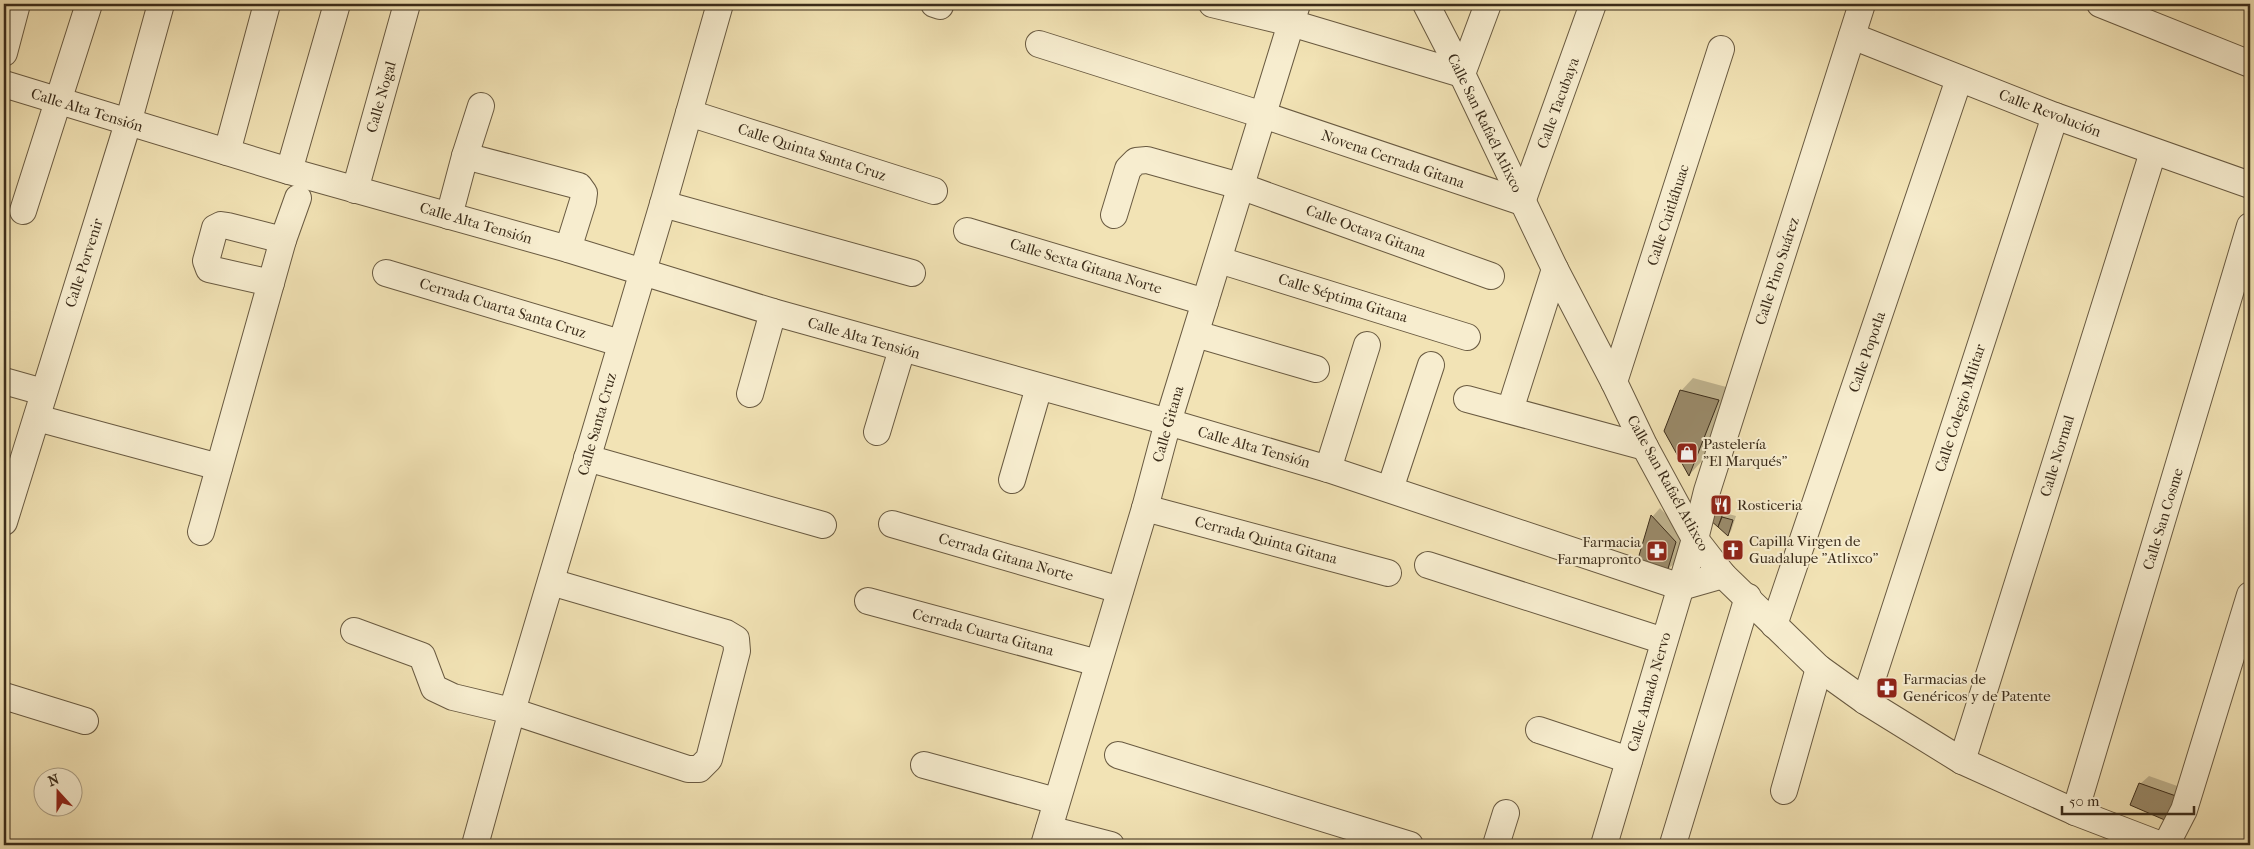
<svg xmlns="http://www.w3.org/2000/svg" width="2254" height="849" viewBox="0 0 2254 849" font-family="'IM FELL French Canon',serif">
<rect width="100%" height="100%" fill="#f2e3b5"/>
<filter id="stains"><feTurbulence type="fractalNoise" baseFrequency=".004" numOctaves="4"/><feColorMatrix values="0 0 0 0 .2 0 0 0 0 .09 0 0 0 0 .02 0 0 0 .5 -.17"/></filter>
<radialGradient id="worn" r=".72"><stop offset=".6" stop-color="#630" stop-opacity="0"/><stop offset="1" stop-color="#630" stop-opacity=".3"/></radialGradient>
<!-- shadow -->
<g fill="#0003">
<polygon points="1693,378 1730,388 1701,462 1690,474 1681,391"/>
<polygon points="1722,495 1730,498 1725,513 1736,516 1731,531 1728,535 1711,519 1719,499"/>
<polygon points="1660,508 1684,534 1675,563 1666,571 1640,559 1653,516"/>
<polygon points="2149,776 2183,788 2166,820 2140,784"/>
<polygon points="2118,837 2143,845 2110,845"/>
</g>
<!-- building -->
<g fill="#9a8b6b" stroke="#3b2c1a">
<polygon points="1680,390 1719,400 1689,476 1664,431"/>
<polygon points="1717,498 1728,501 1723,513 1714,509"/>
<polygon points="1714,509 1723,513 1718,527 1710,520"/>
<polygon points="1651,515 1676,542 1667,572 1638,559"/>
<polygon points="1722,517 1733,520 1728,536 1718,527"/>
<polygon points="2139,783 2176,796 2167,821 2130,805"/>
</g>
<g fill="none" stroke-linecap="round" stroke-linejoin="round">
<!-- minor casing -->
<g stroke="#695a41" stroke-width="28">
<g id="minor">
<polyline points="934,4 940,6"/>
<polyline points="1212,4 1291,23 1462,74 1488,4"/>
<polyline points="1426,4 1462,74 1555,269 1614,382 1645,447 1695,539 1723,575 1819,668 1865,701 1962,761 2075,812 2161,845"/>
<polyline points="2100,4 2250,64"/>
<polyline points="1852,36 2055,116 2250,185"/>
<polyline points="1039,44 1263,115 1522,202 1593,4"/>
<polyline points="4,53 17,4"/>
<polyline points="4,84 289,171 568,249 773,312 1168,422 1328,469 1681,587 1723,575"/>
<polyline points="689,113 934,191"/>
<polyline points="227,152 267,4"/>
<polyline points="465,156 579,186 584,193 583,201 568,249"/>
<polyline points="289,171 337,4"/>
<polyline points="355,190 407,4"/>
<polyline points="663,204 912,273"/>
<polyline points="23,211 89,4"/>
<polyline points="1114,215 1128,169 1136,161 1147,160 1240,186 1491,276"/>
<polyline points="449,216 465,156 481,106"/>
<polyline points="967,231 1205,302"/>
<polyline points="1219,260 1467,337"/>
<polyline points="386,273 620,343"/>
<polyline points="271,283 209,269 206,261 215,228 221,225 228,226 283,240"/>
<polyline points="1196,334 1316,369"/>
<polyline points="4,381 43,392"/>
<polyline points="1614,382 1721,49"/>
<polyline points="750,394 773,312"/>
<polyline points="1467,399 1645,447"/>
<polyline points="1510,410 1555,269"/>
<polyline points="37,418 219,467"/>
<polyline points="877,432 902,349"/>
<polyline points="587,458 823,525"/>
<polyline points="1328,469 1367,345"/>
<polyline points="1012,480 1039,387"/>
<polyline points="1390,489 1431,365"/>
<polyline points="1145,508 1388,573"/>
<polyline points="4,522 128,123 161,4"/>
<polyline points="892,524 1120,590"/>
<polyline points="201,532 283,240 298,198"/>
<polyline points="1428,565 1664,641"/>
<polyline points="868,601 1098,663"/>
<polyline points="1774,625 1959,79"/>
<polyline points="354,631 422,656 434,688 453,697 512,711 688,769 699,769 709,759 737,651 736,639 726,633 551,582"/>
<polyline points="4,696 85,721"/>
<polyline points="1865,701 2055,116"/>
<polyline points="1539,730 1629,760"/>
<polyline points="1118,755 1410,845"/>
<polyline points="1962,761 2153,152"/>
<polyline points="924,765 1056,801"/>
<polyline points="1784,791 1819,668"/>
<polyline points="2075,812 2250,226"/>
<polyline points="1049,829 1111,845"/>
<polyline points="1673,844 1748,597"/>
<polyline points="475,845 512,711 663,204 720,4"/>
<polyline points="1044,845 1145,508 1168,422 1297,4"/>
<polyline points="1496,845 1506,813"/>
<polyline points="1604,845 1695,539 1707,491 1862,4"/>
<polyline points="2166,845 2184,810 2250,595"/>
</g>
</g>
<!-- minor -->
<use href="#minor" stroke="#f7edcf" stroke-width="26"/>
</g>
<!-- icons -->
<defs>
<g id="shop-square" transform="scale(1.125)"><rect x="-9" y="-9" width="18" height="18" rx="4" fill="#8f2418" stroke="#f7edcf"/><path d="M-5-2.5h2.3a2.7 3.5 0 0 1 5.4 0H5L5.5 6h-11ZM-1.5-2.5h3a1.5 2.3 0 0 0-3 0Z" fill="#fff"/></g>
<g id="restaurant-square" transform="scale(1.125)"><rect x="-9" y="-9" width="18" height="18" rx="4" fill="#8f2418" stroke="#f7edcf"/><path d="M-5-6h1v4h1v-4h1v4h1v-4h1v5L-1.5 .5V6h-2V.5L-5-1ZM5-6V6H3V1.5H1.5Q1.5-4 5-6Z" fill="#fff"/></g>
<g id="church-square" transform="scale(1.125)"><rect x="-9" y="-9" width="18" height="18" rx="4" fill="#8f2418" stroke="#f7edcf"/><path d="M-1.2-6h2.4v3.5h3.3v2.4h-3.3V6h-2.4V-.1h-3.3v-2.4h3.3Z" fill="#fff"/></g>
<g id="pharmacy-square" transform="scale(1.125)"><rect x="-9" y="-9" width="18" height="18" rx="4" fill="#8f2418" stroke="#f7edcf"/><path d="M-2-6h4v4h4v4h-4v4h-4v-4h-4v-4h4Z" fill="#fff"/></g>
</defs>
<g fill-rule="evenodd">
<use href="#shop-square" x="1687" y="453"/>
<use href="#restaurant-square" x="1721" y="505"/>
<use href="#church-square" x="1733" y="550"/>
<use href="#pharmacy-square" x="1657" y="551"/>
<use href="#pharmacy-square" x="1887" y="688"/>
</g>
<g text-anchor="middle" stroke-width="4" stroke-linejoin="round" paint-order="stroke">
<!-- street labels -->
<g font-size="15" fill="#3b2c1a" stroke="#f7edcf">
<text transform="translate(381 97) rotate(-74)" y="5">Calle Nogal</text>
<text transform="translate(1558 103) rotate(-70)" y="5">Calle Tacubaya</text>
<text transform="translate(87 110) rotate(17)" y="5">Calle Alta Tensión</text>
<text transform="translate(2050 113) rotate(21)" y="5">Calle Revolución</text>
<text transform="translate(1485 123) rotate(64)" y="5">Calle San Rafaél Atlixco</text>
<text transform="translate(812 152) rotate(18)" y="5">Calle Quinta Santa Cruz</text>
<text transform="translate(1393 159) rotate(19)" y="5">Novena Cerrada Gitana</text>
<text transform="translate(1668 215) rotate(-72)" y="5">Calle Cuitláhuac</text>
<text transform="translate(476 223) rotate(16)" y="5">Calle Alta Tensión</text>
<text transform="translate(1366 231) rotate(20)" y="5">Calle Octava Gitana</text>
<text transform="translate(84 263) rotate(-72)" y="5">Calle Porvenir</text>
<text transform="translate(1086 266) rotate(17)" y="5">Calle Sexta Gitana Norte</text>
<text transform="translate(1777 271) rotate(-72)" y="5">Calle Pino Suárez</text>
<text transform="translate(1343 298) rotate(17)" y="5">Calle Séptima Gitana</text>
<text transform="translate(503 308) rotate(17)" y="5">Cerrada Cuarta Santa Cruz</text>
<text transform="translate(864 338) rotate(16)" y="5">Calle Alta Tensión</text>
<text transform="translate(1867 352) rotate(-71)" y="5">Calle Popotla</text>
<text transform="translate(1960 408) rotate(-72)" y="5">Calle Colegio Militar</text>
<text transform="translate(597 424) rotate(-74)" y="5">Calle Santa Cruz</text>
<text transform="translate(1168 424) rotate(-74)" y="5">Calle Gitana</text>
<text transform="translate(1254 447) rotate(16)" y="5">Calle Alta Tensión</text>
<text transform="translate(2057 456) rotate(-73)" y="5">Calle Normal</text>
<text transform="translate(1668 483) rotate(61)" y="5">Calle San Rafaél Atlixco</text>
<text transform="translate(2163 519) rotate(-73)" y="5">Calle San Cosme</text>
<text transform="translate(1266 540) rotate(15)" y="5">Cerrada Quinta Gitana</text>
<text transform="translate(1006 557) rotate(16)" y="5">Cerrada Gitana Norte</text>
<text transform="translate(983 632) rotate(15)" y="5">Cerrada Cuarta Gitana</text>
<text transform="translate(1649 692) rotate(-74)" y="5">Calle Amado Nervo</text>
</g>
<!-- poi labels -->
<g font-size="15" fill="#3b2c1a" stroke="#f7edcf" text-anchor="start">
<text x="1703" y="449">Pastelería<tspan x="1703" dy="17">"El Marqués"</tspan></text>
<text x="1737" y="510">Rosticeria</text>
<text x="1749" y="546">Capilla Virgen de<tspan x="1749" dy="17">Guadalupe "Atlixco"</tspan></text>
<text x="1641" y="547" text-anchor="end">Farmacia<tspan x="1641" dy="17">Farmapronto</tspan></text>
<text x="1903" y="684">Farmacias de<tspan x="1903" dy="17">Genéricos y de Patente</tspan></text>
</g>
</g>
<!-- margin -->
<rect width="2254" height="849" fill="none" stroke="#f2e3b5" stroke-width="20"/>
<rect x="5" y="5" width="2244" height="839" fill="none" stroke="#3b2c1a" stroke-width="2.5"/>
<rect x="10" y="10" width="2234" height="829" fill="none" stroke="#3b2c1a"/>
<!-- north arrow -->
<g transform="translate(58 792) rotate(339)"><circle r="24" fill="#f7edcf" stroke="#aca087"/>
<path d="M0-4L9 19L0 12L-9 19Z" fill="#8f2418"/>
<text y="-8" font-size="14" font-weight="bold" text-anchor="middle" fill="#3b2c1a">N</text>
</g>
<!-- scale -->
<path d="M2062 806v8h132v-8" fill="none" stroke="#3b2c1a" stroke-width="2.5"/>
<text x="2069" y="806" font-size="15" fill="#3b2c1a" stroke="#f7edcf" stroke-width="4" paint-order="stroke">50 m</text>
<rect width="100%" height="100%" filter="url(#stains)"/>
<rect width="100%" height="100%" fill="url(#worn)"/>
</svg>
